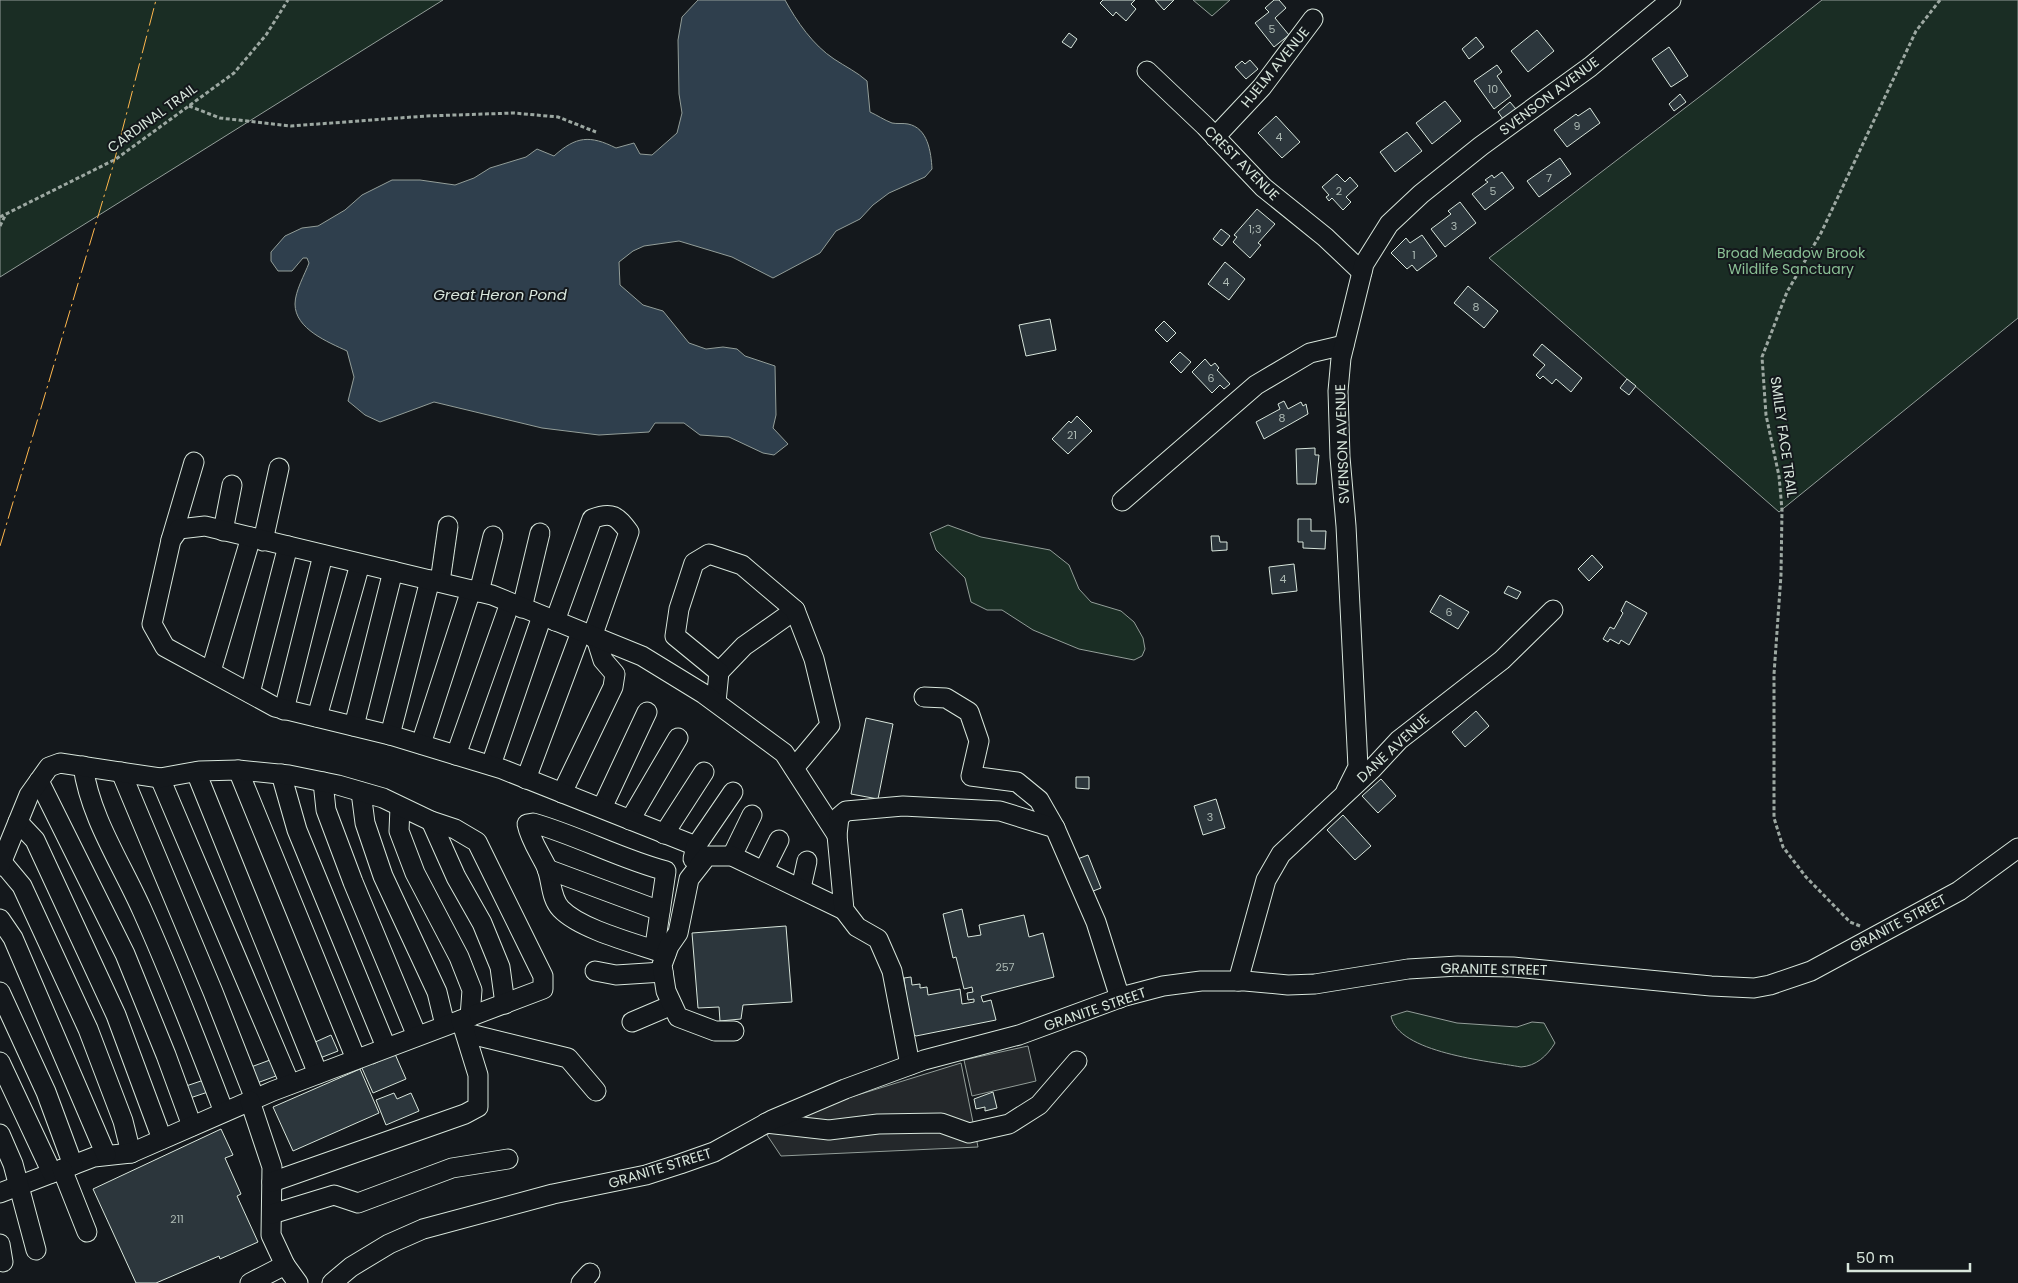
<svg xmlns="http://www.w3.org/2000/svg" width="2018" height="1283" viewBox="0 0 2018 1283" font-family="Poppins,sans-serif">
<rect width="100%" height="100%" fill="#14181c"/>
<!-- green -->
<g fill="#1a2d24" stroke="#939e99">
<polygon points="0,0 443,0 0,277"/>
<polygon points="1193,0 1230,0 1212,16"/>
<polygon points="1822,0 2018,0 2018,318 1779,512 1489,258 1715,85"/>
<polygon points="948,525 981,537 1050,550 1069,565 1079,589 1091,602 1121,611 1134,622 1143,638 1145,649 1142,656 1134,660 1079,649 1033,630 1002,610 987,610 971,602 965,578 936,550 930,533"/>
<path d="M1407,1011L1457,1023L1517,1027L1532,1022L1544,1023L1555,1043C1547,1056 1536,1066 1521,1067C1489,1061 1398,1053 1391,1016Z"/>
</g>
<!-- parking -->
<g fill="#24282b" stroke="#939e99">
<polygon points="1028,1046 1036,1081 972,1096 964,1060"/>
<polygon points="961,1063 978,1147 781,1156 767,1135 796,1114"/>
</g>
<!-- water -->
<path fill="#2f3f4d" stroke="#939e99" d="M698,0H785C797,22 813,45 834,59C846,67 857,72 867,81L870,112C877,115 884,120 892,123C897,124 903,123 908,124C928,128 931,152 932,169L925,177L889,193L873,205L860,219L836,231L820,253L773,278L732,257L679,241L644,246L633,251L619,262L620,285L643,305L663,311L689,343L706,349L723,347L737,349L745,356L775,366L776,415L773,428L788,444L774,455L763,453L729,437L700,435L684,423H655L649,432L599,435L542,428L434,402L380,422L365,415L348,401L354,377L347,351C328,342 295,329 295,304C295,291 305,274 309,263L307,258H303L292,271H278L271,261V252L285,236L302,228L318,226L345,210L362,195L392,180H420L455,185L474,178L490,168L526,157L537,149L554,156C576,136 590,135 616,148L634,143L640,154L652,155L677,133L682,113L679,94L678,40L682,17Z"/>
<!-- building -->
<g fill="#2c363c" stroke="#d8e6dc">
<polygon points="1103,0 1135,0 1131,4 1136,9 1126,21 1116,12 1113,16 1100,3"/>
<polygon points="1155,0 1174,0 1164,10"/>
<polygon points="1274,0 1279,0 1286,8 1275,18 1289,35 1274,47 1255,23 1269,12 1265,8"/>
<polygon points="1537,30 1554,51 1528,72 1511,51"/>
<polygon points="1069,33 1077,39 1071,48 1062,42"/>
<polygon points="1476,37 1484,47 1469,59 1462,49"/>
<polygon points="1669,47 1688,76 1671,87 1652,59"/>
<polygon points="1250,60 1258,69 1246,79 1235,67 1242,61 1245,64"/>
<polygon points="1497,65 1502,72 1497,76 1511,96 1494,109 1474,81"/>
<polygon points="1680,94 1686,102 1674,111 1669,104"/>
<polygon points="1445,101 1461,121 1432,144 1416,123"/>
<polygon points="1510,102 1516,109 1503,119 1498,112"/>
<polygon points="1590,108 1600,123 1567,147 1554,130 1576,114 1578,116"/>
<polygon points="1276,116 1300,142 1282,158 1258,133"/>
<polygon points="1407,132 1422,151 1395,172 1380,152"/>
<polygon points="1560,158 1571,174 1539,197 1527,181"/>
<polygon points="1502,172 1514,188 1485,210 1472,194 1488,182 1485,180 1492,175 1494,178"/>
<polygon points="1337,174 1345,182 1350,177 1358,186 1346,197 1351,202 1343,210 1332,198 1329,201 1326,197 1329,195 1322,187"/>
<polygon points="1460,202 1476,223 1445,247 1431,229 1451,214 1448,211"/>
<polygon points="1257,209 1275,224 1258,243 1261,245 1250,258 1233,242 1237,237 1234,235"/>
<polygon points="1221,229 1230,236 1222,246 1213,239"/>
<polygon points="1422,235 1437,256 1417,271 1412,265 1407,269 1391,253 1406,238 1410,243"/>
<polygon points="1225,262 1245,279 1229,300 1208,284"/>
<polygon points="1468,286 1498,311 1484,328 1454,303"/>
<polygon points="1050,319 1056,350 1026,356 1019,325"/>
<polygon points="1164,321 1176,333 1167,342 1155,330"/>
<polygon points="1542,344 1582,378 1571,392 1556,379 1552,384 1543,376 1540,379 1536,375 1545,365 1533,355"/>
<polygon points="1180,352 1191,362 1181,373 1170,362"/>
<polygon points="1205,359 1211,366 1215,363 1219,368 1217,370 1230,384 1224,389 1220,385 1212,393 1192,372"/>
<polygon points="1627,379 1636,386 1629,395 1620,388"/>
<polygon points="1284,401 1288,409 1301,402 1303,406 1306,404 1308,414 1264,439 1256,422 1280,409 1278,404"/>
<polygon points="1077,416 1092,431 1068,454 1052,439 1069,421 1071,423"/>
<polygon points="1315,448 1315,455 1319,455 1316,484 1297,484 1296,449"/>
<polygon points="1298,519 1311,519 1311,531 1326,531 1325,549 1303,548 1303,542 1298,542"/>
<polygon points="1211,536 1219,536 1220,542 1227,542 1227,550 1212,551"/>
<polygon points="1592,555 1603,567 1589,581 1578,569"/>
<polygon points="1294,564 1297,591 1272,594 1269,567"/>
<polygon points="1508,586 1521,592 1517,599 1504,593"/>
<polygon points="1440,595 1469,612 1458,629 1430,612"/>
<polygon points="1626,601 1647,613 1629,645 1621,640 1619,644 1610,639 1608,642 1603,639 1610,627 1614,629 1623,613 1621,611"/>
<polygon points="1476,711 1489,726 1465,747 1452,732"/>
<polygon points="866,718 893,724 878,799 851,794"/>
<polygon points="1076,777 1089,777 1089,789 1076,788"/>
<polygon points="1381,779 1396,796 1378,813 1362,796"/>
<polygon points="1216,799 1225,828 1203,835 1194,806"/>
<polygon points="1343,815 1371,846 1355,860 1327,830"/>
<polygon points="1088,855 1101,888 1088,893 1075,860"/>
<polygon points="962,909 968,937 981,935 979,925 1024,915 1029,937 1043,933 1054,977 981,996 983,1002 991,1000 996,1020 916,1036 913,1034 904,994 906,994 904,978 911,977 912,985 920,984 920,988 927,987 928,995 960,989 962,1004 974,1002 974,999 968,1000 967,993 973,992 972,987 964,989 956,957 953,958 943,914"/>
<polygon points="786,926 792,1002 743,1005 741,1019 720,1021 719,1007 698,1008 692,933"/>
<polygon points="331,1035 338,1051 320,1058 313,1043"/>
<polygon points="395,1054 406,1079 373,1093 361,1066 372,1061 373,1064"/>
<polygon points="270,1060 276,1076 257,1083 251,1067"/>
<polygon points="360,1069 379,1113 293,1151 273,1107"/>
<polygon points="204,1080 208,1092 190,1098 186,1086"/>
<polygon points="993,1092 997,1108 985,1111 985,1107 976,1109 974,1099"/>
<polygon points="394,1093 397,1099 411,1093 419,1111 386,1125 376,1100"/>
<polygon points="221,1129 233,1155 225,1158 241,1194 237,1196 258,1242 220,1259 219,1256 156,1283 136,1283 93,1189"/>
</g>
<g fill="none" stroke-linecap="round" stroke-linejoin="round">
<!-- minor casing -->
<g stroke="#d8e6dc" stroke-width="21">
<g id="minor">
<polyline points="1147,71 1205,126 1263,187 1325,237 1362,272"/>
<polyline points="1215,137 1262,87 1313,19"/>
<polyline points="1122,501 1256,385 1310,353 1344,345"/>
<polyline points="223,531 232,485"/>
<polyline points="171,540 194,462"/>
<polyline points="263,541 279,468"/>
<polyline points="440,582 448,526"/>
<polyline points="479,592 493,536"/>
<polyline points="522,608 540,533"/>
<path d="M555,621L592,519C612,511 617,516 629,532L592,637"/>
<polyline points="211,671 251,537"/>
<polyline points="719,672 744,646 795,610"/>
<polyline points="250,693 288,546"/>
<polyline points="924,697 946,698 969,712 979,741 971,776 1017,782 1039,800 1055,828"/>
<polyline points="716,702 719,672 675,636 679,609 694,563 709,554 742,565 795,610 814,659 830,725 794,768"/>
<polyline points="284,710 323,555"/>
<polyline points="317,717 360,564"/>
<polyline points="354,726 393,571"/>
<polyline points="390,735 430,580"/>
<polyline points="421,744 471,590"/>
<polyline points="456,755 510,603"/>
<polyline points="491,765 542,616"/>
<path d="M83,766C90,817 121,863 142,910C172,977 198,1044 224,1112"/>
<polyline points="238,770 356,1059"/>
<polyline points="121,772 213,992 255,1099"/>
<polyline points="196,772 318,1074"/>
<polyline points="281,774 297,830 386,1047"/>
<polyline points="160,778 290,1084"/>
<polyline points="526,779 581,632"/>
<polyline points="39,781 125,954 166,1055 192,1126"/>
<polyline points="323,782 326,810 353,882 417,1036"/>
<polyline points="1346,791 1358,767 1346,526 1340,457 1338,391 1341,358 1364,264 1389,224 1421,194 1481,146 1590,67 1671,0"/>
<polyline points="361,792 365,823 383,876 437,992 445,1025"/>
<polyline points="562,793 613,687 615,674 603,660 596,638"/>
<polyline points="400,807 399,831 415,873 459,957 472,990 470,1017"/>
<polyline points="602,808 647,712"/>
<polyline points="630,820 678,738"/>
<polyline points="431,821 456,877 482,923 500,967 505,1004"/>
<polyline points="18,822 35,840 116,1015 162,1139"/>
<path d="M533,823C579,836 620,859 666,871L656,939L666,954C638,944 581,930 561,909C550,898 552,879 546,866C539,852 530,839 527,824Z"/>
<polyline points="664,834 704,772"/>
<polyline points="696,846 502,769 390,735 275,707 165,647 152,624 171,540 179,529 205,526 492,595 642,656 704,694 784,753 837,835"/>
<polyline points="732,856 752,815"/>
<polyline points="693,859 696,846 733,792"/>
<polyline points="2,862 22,886 88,1029 123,1121 131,1153"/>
<polyline points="0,866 29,795 49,767 60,763 160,778 199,771 238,770 289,775 338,785 383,798 431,821 455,829 477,842 543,976 543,989 273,1091 131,1153 94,1157 0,1193"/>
<polyline points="547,869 660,911"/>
<polyline points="764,870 779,840"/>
<polyline points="801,888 807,861"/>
<polyline points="0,919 13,938 106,1155"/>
<polyline points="595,971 616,975 663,972"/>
<polyline points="1238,981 1266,880 1281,854 1372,769 1399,740 1502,660 1553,610"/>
<polyline points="0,992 46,1092 73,1165"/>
<polyline points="632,1022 672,1005"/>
<polyline points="734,1031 715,1031 678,1017 666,991 662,965 669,946 678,933 689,879 707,856 732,856 844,910"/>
<polyline points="466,1033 568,1058 596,1091"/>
<polyline points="0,1062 52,1173"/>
<polyline points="910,1065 892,971 878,939 857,927 844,910 837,835 839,817 846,811 903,806 1000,811 1055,828 1096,922 1120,998"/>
<polyline points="250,1101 272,1167 271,1235 285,1265"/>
<polyline points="766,1123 829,1130 878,1124 941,1123 969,1133 1009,1124 1039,1105 1077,1061"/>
<polyline points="0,1134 13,1164 36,1250"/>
<polyline points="62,1169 87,1232"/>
<polyline points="272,1182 465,1114 478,1107 478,1075 461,1020"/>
<polyline points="272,1214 334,1195 358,1203 452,1168 508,1159"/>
<polyline points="0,1244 3,1262"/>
<polyline points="250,1283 285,1265 298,1283"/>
<polyline points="332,1283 351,1267 389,1244 423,1229 553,1194 646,1175 680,1164 714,1152 772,1120 845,1089 924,1060 1019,1035 1125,996 1163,986 1201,981 1245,981 1288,985 1315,984 1408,969 1458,966 1513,967 1711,986 1754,988 1770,985 1811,971 1959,891 2018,848"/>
<polyline points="581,1283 590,1273"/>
</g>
</g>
<!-- path -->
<g stroke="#9da8a2" stroke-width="3" stroke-dasharray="4 2.5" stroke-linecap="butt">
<polyline points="189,106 220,118 291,126 426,116 514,113 558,117 596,132"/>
<polyline points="0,217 116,159 234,73 266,35 288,0"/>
<polyline points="0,226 5,216"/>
<polyline points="1860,926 1850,922 1806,877 1783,847 1774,818 1774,674 1781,575 1782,510 1779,476 1766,415 1762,357 1787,292 1821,233 1916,31 1940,0"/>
</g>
<!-- minor -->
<use href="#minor" stroke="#14181c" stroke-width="19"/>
<!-- power -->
<polyline stroke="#ffb74d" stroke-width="1" stroke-dasharray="18 4 2.5 4" stroke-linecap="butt" points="0,546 113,166 156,0"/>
</g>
<g text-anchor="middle" stroke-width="4" stroke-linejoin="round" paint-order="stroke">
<!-- number labels -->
<g font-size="11" fill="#adbab4">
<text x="1272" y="33">5</text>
<text x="1493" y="93">10</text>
<text x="1577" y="130">9</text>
<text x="1279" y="141">4</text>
<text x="1549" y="182">7</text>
<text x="1339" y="195">2</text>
<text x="1493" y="195">5</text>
<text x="1454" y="230">3</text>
<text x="1255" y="233">1;3</text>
<text x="1414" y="259">1</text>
<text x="1226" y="286">4</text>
<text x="1476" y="311">8</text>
<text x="1211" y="382">6</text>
<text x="1282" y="422">8</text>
<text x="1072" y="439">21</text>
<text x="1283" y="583">4</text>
<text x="1449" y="616">6</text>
<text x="1210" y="821">3</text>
<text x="1005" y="971">257</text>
<text x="177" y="1223">211</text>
</g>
<!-- street labels -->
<g font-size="14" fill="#d8e6dc" stroke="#14181c">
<text transform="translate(1275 67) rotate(-51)" y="5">HJELM AVENUE</text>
<text transform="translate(1549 96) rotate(-37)" y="5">SVENSON AVENUE</text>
<text transform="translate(152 118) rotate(-36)" y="5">CARDINAL TRAIL</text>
<text transform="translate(1242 163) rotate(45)" y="5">CREST AVENUE</text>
<text transform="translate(1784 437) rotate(82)" y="5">SMILEY FACE TRAIL</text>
<text transform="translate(1342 444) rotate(-92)" y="5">SVENSON AVENUE</text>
<text transform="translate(1393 748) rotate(-43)" y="5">DANE AVENUE</text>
<text transform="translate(1898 923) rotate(-28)" y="5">GRANITE STREET</text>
<text transform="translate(1494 969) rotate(1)" y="5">GRANITE STREET</text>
<text transform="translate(1095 1009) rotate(-19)" y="5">GRANITE STREET</text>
<text transform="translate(660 1168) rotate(-17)" y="5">GRANITE STREET</text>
</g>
<!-- park labels -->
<g font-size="14" fill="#8ac095" stroke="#14181c">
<text x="1791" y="258">Broad Meadow Brook<tspan x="1791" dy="16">Wildlife Sanctuary</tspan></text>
</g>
<!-- water labels -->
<g font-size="15" font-style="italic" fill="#d8e6dc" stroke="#14181c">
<text x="500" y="300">Great Heron Pond</text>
</g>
</g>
<!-- scale -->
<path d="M1848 1263v8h122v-8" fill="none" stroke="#d8e6dc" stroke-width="2.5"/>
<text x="1856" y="1263" font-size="15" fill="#d8e6dc" stroke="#14181c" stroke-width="4" paint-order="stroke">50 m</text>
</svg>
